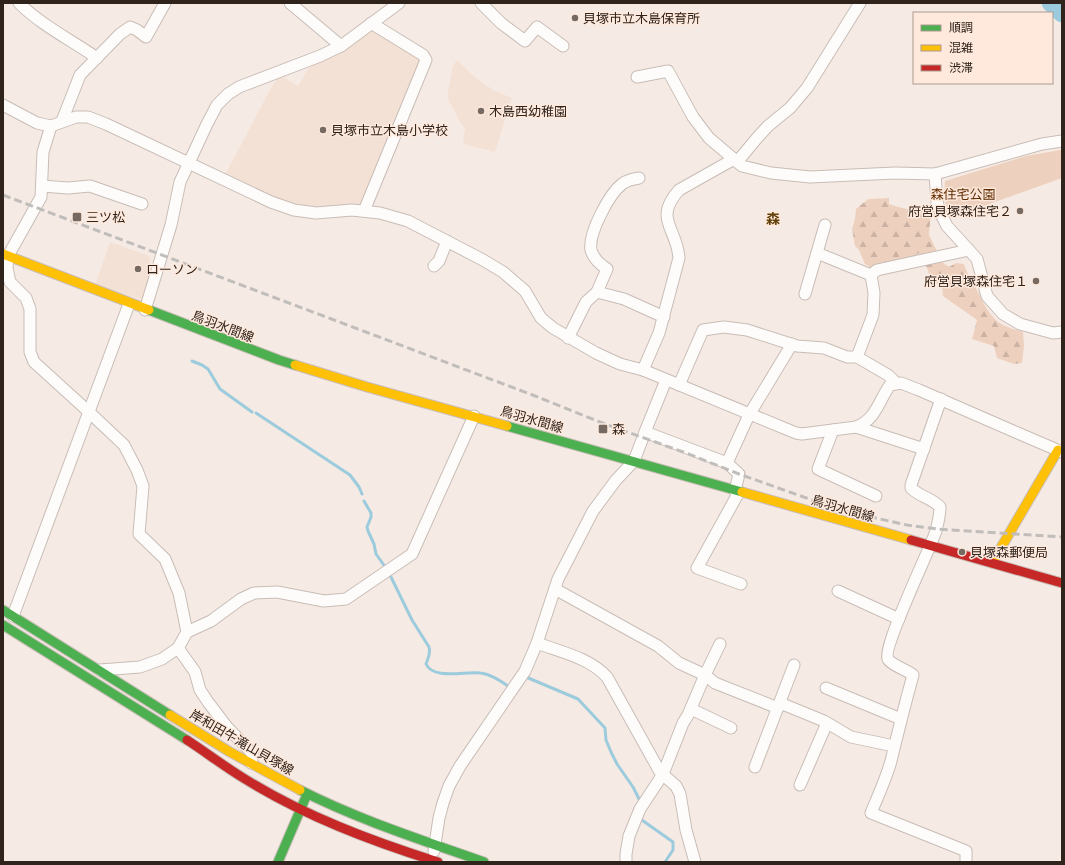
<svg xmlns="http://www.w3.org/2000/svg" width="1065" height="865" viewBox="0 0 1065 865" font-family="Karla,'Noto Sans JP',sans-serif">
<defs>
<pattern id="forest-firs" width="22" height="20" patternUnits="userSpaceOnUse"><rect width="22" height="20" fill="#edd0be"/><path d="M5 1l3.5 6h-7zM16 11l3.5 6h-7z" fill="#ccb2a3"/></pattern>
</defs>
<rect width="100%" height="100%" fill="#f6ebe4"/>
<!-- built -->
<g fill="#f4e1d5">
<polygon points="374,28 422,58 364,211 294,210 225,175 272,86 280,75 298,86 308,69 319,61"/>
<polygon points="457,60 476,78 493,90 512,98 495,152 464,144 463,142 465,128 461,124 447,97 453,66"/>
<polygon points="110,242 149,256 153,275 144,300 95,286"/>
</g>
<!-- forest -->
<path fill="url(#forest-firs)" d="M889,198V204C903,209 916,211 931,211L929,235L943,263L949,267L956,263L964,264C967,274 973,282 978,292C983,302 988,313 997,321C1004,327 1014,329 1023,332L1024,346L1022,363L1014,364L997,358L994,346L972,339L977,320L943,296L942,286L930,279L928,270L919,253L909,259L876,271L865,264L859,250L855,246L852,229L855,219L856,209L868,199Z"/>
<!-- green -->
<polygon fill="#edd0be" points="1060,150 1062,150 1062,178 950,218 944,198 945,181 1026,156"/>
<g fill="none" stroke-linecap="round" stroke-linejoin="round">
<!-- stream -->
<g stroke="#9bcbdc" stroke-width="3">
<polyline points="192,361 202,365 208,369 220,389 252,412"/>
<polyline points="256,413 350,475 359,487 362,494"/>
<polyline points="364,501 371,513 371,517 367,527 368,531 374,544 376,554 386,568"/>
<path d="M390,575L412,620L429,647C431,654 428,658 426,664C433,680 466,671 480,673C491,674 502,682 511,688"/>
<polyline points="526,677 578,699 605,728 606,740 611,752 617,764 633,787 641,803"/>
<polyline points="639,818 673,842 673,850 665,862"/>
</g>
<!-- river -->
<polyline stroke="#9bcbdc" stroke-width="17" points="1050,3 1062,14"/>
<!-- street casing -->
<g stroke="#c8bdb6" stroke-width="13">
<g id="street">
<path d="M19,3C41,25 71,40 97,58"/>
<polyline points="290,3 341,46"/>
<polyline points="481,3 501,23 525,41 537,27 563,46"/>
<polyline points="637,77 668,71 693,117 709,138 742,166 771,173 810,177 895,173 935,174 1042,144 1062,141"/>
<path d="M3,105L37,123L51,126L76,117H88L106,124L271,202L294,210L316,213L352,210L380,213L408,221L483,260L503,272L525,291L541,318L553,328L596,353L620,364L643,370L796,433L802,434L856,427C876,420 879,400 890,385L901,383L919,390L1020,434L1062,452"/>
<polyline points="62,121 80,75 120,34 130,27 137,30 146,37 165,3"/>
<polyline points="51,126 43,152 41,197 8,256 7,268 10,282 26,298 30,309 30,352 34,362 89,412 124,445 137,470 143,486 139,534 165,559 179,593 187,632"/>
<polyline points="737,162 757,138 768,126 790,108 807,88 860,3"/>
<polyline points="935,174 937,202 941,214 947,226 977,259 987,296 1003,314 1020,324 1053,333 1062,332"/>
<polyline points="42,186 68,188 90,186 142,204"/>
<polyline points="364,211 426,60 423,55 371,23"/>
<polyline points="817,253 871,275 874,293 873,315 857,357"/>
<polyline points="434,266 439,261 447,241"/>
<polyline points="871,275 877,270 969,250"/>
<path d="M597,292L607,269C601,265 593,258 591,250C588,234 609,194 622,184C627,180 633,179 639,178"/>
<polyline points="805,294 825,225"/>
<polyline points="145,310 171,225 180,182 207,124 217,105 228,94 239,87 320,56 341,46 399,3"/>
<polyline points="568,338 586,302 597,292 624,299 664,317"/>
<path d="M643,370L659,333L679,258C677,228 653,219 679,190L734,159"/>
<polyline points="679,385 703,330 724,327 747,330 797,346 824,348 847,357 857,357 888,375 896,383"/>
<path d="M941,399L911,485V488C920,497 932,498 940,507C940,515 938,523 936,531C930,549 882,648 888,659C891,665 907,670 913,675C905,704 898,732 891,761C886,779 878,796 871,813L966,851V862"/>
<polyline points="856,427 924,449"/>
<polyline points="833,430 818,469 876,496"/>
<polyline points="645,432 727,463 739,474 735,491"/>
<polyline points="727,463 749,415 792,344"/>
<polyline points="739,492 697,568 741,584"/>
<polyline points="555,589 658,646 679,663 705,675 715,683 778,708"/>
<polyline points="838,591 899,619"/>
<path d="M13,616C51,512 91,408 129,304"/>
<path d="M537,643C561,652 590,658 607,677L660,772L676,786L680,794L686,830L695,862"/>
<polyline points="178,648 195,672 200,690 208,702 227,727 253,754 251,763"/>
<polyline points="100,670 140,667 162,659 178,648 187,632 211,621 241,599 254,593 277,592 324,601 346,599 412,554 474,416"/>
<polyline points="826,688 901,719"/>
<polyline points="780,703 824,721 851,737 894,746"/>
<polyline points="691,709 731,728"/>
<polyline points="755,767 794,665"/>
<polyline points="800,785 827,723"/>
<polyline points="434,851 439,818 443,803 449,786 460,766 525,671 537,643 558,579 593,511 616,480 634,461 645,432 666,380"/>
<polyline points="626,862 626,854 629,836 640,809 663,774 683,723 688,715 705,675 720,644"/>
</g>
</g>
<!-- fast casing -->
<g stroke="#c8bdb6" stroke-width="11">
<g id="fast">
<polyline points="149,310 279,360 295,365"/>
<polyline points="507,426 742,492"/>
<polyline points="3,610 170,715"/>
<polyline points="3,625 187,740"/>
<path d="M300,790C359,820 422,840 484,862"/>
<polyline points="278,862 305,799"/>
</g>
</g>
<!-- slow casing -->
<g stroke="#c8bdb6" stroke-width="11">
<g id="slow">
<polyline points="3,254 149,310"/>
<polyline points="295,365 367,387 507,426"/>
<polyline points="742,492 911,540"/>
<polyline points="992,563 1058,450"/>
<polyline points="170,715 230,752 300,790"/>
</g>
</g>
<!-- jam casing -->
<g stroke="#c8bdb6" stroke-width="11">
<g id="jam">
<polyline points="911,540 1062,583"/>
<path d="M187,740C207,753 225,767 245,779C305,816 371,841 438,862"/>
</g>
</g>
<!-- street -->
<use href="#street" stroke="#fefcfb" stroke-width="11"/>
<!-- fast -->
<use href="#fast" stroke="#4caf50" stroke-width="9"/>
<!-- slow -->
<use href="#slow" stroke="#ffc107" stroke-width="9"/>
<!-- jam -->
<use href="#jam" stroke="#c62828" stroke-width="9"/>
<!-- rail -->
<polyline stroke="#c0bdbb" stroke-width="3" stroke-dasharray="8 4" stroke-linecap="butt" points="3,195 530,394 605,424 686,453 739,474 840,510 907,525 937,529 1062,537"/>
</g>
<!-- markers -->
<g fill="#756961" stroke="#fee9dc" stroke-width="1.5">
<circle cx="575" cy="18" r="4"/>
<circle cx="481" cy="111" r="4"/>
<circle cx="323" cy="130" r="4"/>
<circle cx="1020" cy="211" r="4"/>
<rect x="72" y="212" width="10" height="10" rx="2"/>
<circle cx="138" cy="269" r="4"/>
<circle cx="1036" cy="281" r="4"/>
<rect x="598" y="424" width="10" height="10" rx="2"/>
<circle cx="962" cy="552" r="4"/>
</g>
<g text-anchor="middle" stroke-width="3" stroke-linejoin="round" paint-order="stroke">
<!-- poi labels -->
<g font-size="13" fill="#2f231b" stroke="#fee9dc" text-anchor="start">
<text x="583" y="23">貝塚市立木島保育所</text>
<text x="489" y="116">木島西幼稚園</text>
<text x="331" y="135">貝塚市立木島小学校</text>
<text x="1012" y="216" text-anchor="end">府営貝塚森住宅２</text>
<text x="86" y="222">三ツ松</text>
<text x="146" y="274">ローソン</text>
<text x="1028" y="286" text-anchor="end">府営貝塚森住宅１</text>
<text x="612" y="434">森</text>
<text x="970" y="557">貝塚森郵便局</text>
</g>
<!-- park labels -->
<g font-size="13" fill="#5f2c01" stroke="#fee9dc">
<text x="963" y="199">森住宅公園</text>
</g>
<!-- street labels -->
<g font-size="13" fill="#2f231b" stroke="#fee9dc">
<text transform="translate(223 326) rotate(21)" y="5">鳥羽水間線</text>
<text transform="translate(532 419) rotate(16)" y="5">鳥羽水間線</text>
<text transform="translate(843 508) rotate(16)" y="5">鳥羽水間線</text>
<text transform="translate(242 742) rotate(30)" y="5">岸和田牛滝山貝塚線</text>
</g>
<!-- neighbourhood labels -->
<g font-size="14" font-weight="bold" fill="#63410b" stroke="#fee9dc">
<text x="773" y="224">森</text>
</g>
</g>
<!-- border -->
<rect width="1065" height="865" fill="none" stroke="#2f231b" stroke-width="8"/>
<!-- legend -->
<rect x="913" y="12" width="140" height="72" fill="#fee9dc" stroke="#ab9a8f"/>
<rect x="921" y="25" width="20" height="6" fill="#4caf50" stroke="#ab9a8f"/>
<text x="949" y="32" font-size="12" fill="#2f231b">順調</text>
<rect x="921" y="45" width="20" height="6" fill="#ffc107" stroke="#ab9a8f"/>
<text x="949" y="52" font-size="12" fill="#2f231b">混雑</text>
<rect x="921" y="65" width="20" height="6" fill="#c62828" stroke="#ab9a8f"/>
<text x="949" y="72" font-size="12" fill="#2f231b">渋滞</text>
</svg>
